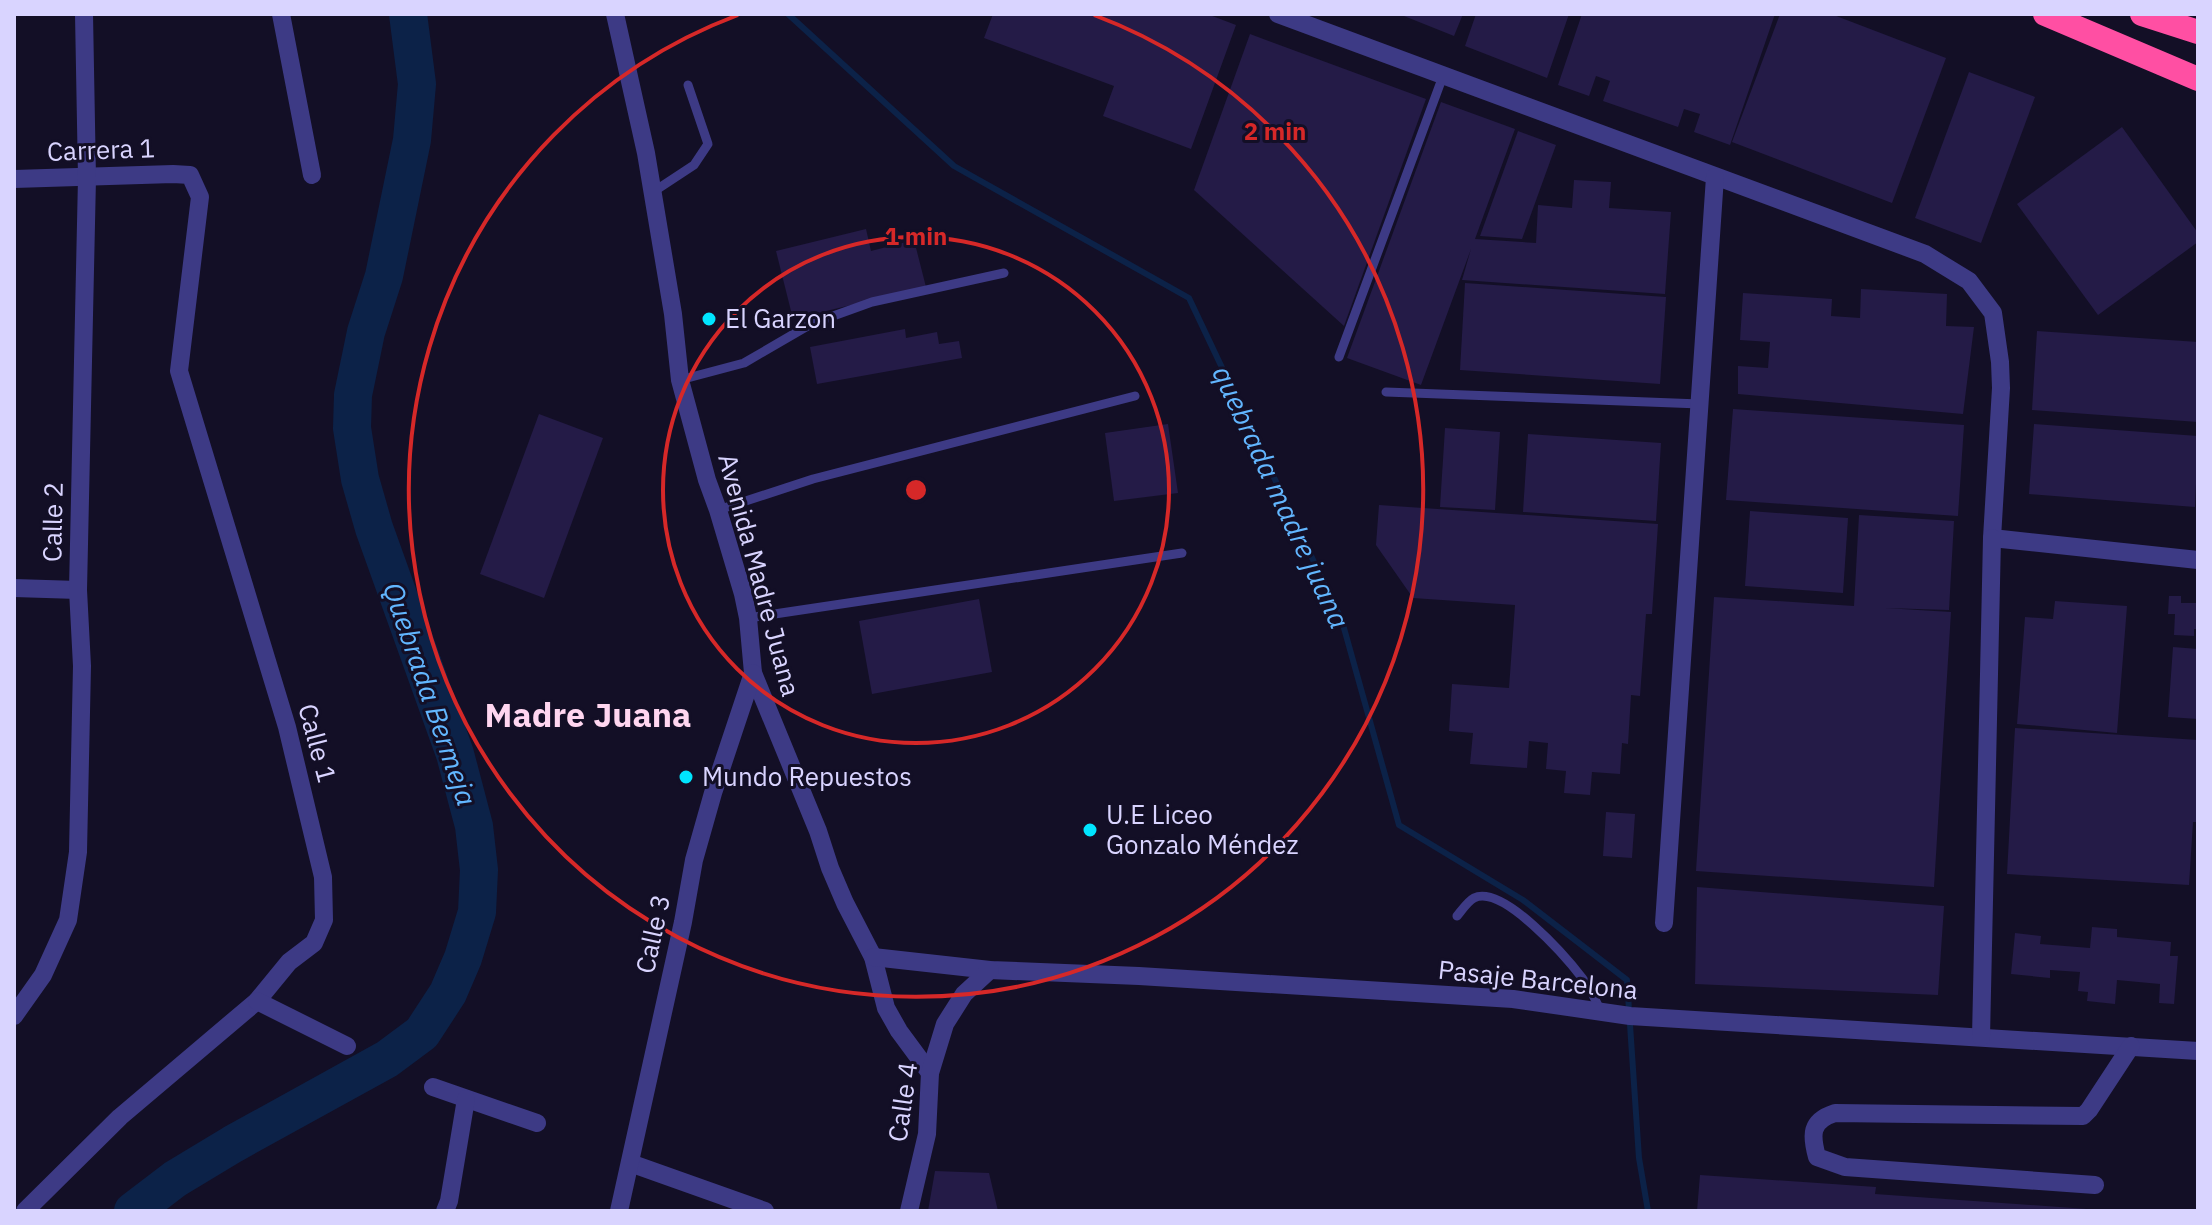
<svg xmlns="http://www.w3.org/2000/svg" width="2212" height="1225" viewBox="0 0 2212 1225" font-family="'IBM Plex Sans',sans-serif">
<rect width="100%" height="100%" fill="#130f26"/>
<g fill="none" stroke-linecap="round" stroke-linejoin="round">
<!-- stream -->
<polyline stroke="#0c2248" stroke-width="6" points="788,14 954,166 1189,298 1342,621 1399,825 1523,900 1627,980 1639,1158 1648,1211"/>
<!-- river -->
<polyline stroke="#0c2248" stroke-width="38" points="133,1211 175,1179 233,1144 387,1059 422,1033 448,993 463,958 477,912 479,870 474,826 455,754 374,528 360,479 352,428 353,395 366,332 384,276 412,140 417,84 408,14"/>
</g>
<!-- building -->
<g fill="#241b47">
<polygon points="993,14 1207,14 1236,25 1191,149 1103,116 1114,86 984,38"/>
<polygon points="1399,14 1463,14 1454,36"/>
<polygon points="1476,14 1569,14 1547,78 1465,46"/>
<polygon points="1582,14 1775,14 1730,145 1694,132 1700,114 1684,109 1678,127 1603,101 1610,81 1596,76 1589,96 1558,85"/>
<polygon points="1780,14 1831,14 1946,58 1892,203 1732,142"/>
<polygon points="1250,34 1426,99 1344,326 1194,190"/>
<polygon points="1969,72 2035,97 1981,243 1915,218"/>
<polygon points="1441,102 1515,129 1475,239 1536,243 1538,205 1572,208 1574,180 1611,182 1609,208 1671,212 1665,294 1462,280 1471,249 1421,385 1347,358"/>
<polygon points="2122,127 2198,233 2198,242 2098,315 2017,204"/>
<polygon points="1518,131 1556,145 1522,239 1480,236"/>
<polygon points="866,229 871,251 914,240 926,287 793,319 776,251"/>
<polygon points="1465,283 1666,297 1660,384 1460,370"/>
<polygon points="1861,289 1947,294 1946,326 1974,327 1963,414 1738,394 1738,366 1768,368 1770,342 1740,340 1743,293 1832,299 1831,316 1860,318"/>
<polygon points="905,329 906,338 937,332 939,344 959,341 962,358 817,384 810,347"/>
<polygon points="2037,331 2198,342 2198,422 2032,410"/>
<polygon points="1733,409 1964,425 1958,516 1726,500"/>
<polygon points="539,414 603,438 544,598 480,574"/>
<polygon points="1168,424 1178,493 1114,501 1105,433"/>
<polygon points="2034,424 2198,436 2195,507 2029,494"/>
<polygon points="1445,428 1500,432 1495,510 1440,507"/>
<polygon points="1528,434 1661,443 1656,521 1523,512"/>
<polygon points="1379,505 1658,524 1652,614 1646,614 1640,696 1631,695 1628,744 1622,743 1620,774 1592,772 1590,795 1564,793 1566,771 1546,769 1548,743 1529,741 1527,768 1470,764 1473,733 1449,731 1452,684 1509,688 1515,605 1413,598 1376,545"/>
<polygon points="1750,511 1848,518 1843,593 1745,586"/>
<polygon points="1859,515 1954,521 1949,610 1885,608 1951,612 1934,887 1696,871 1714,597 1854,606"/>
<polygon points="2169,596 2181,596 2181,603 2198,603 2198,629 2194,629 2194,636 2174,635 2175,614 2168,614"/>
<polygon points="979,599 992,672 872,694 859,621"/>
<polygon points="2055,601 2127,606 2117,733 2017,724 2025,617 2053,619"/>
<polygon points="2173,647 2198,649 2198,719 2168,717"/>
<polygon points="2015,728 2198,740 2198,822 2193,822 2189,885 2007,874"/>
<polygon points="1606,812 1635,814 1632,858 1603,856"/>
<polygon points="1697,887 1944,906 1938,995 1695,984"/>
<polygon points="2092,927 2117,929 2117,937 2171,942 2170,956 2178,956 2174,1004 2159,1003 2160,984 2117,980 2115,1004 2087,1001 2088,992 2078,991 2080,972 2050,970 2050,978 2011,974 2015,933 2041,936 2040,944 2090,948"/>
<polygon points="935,1171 989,1173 998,1211 928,1211"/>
<polygon points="1700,1175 1876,1187 1875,1194 2087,1209 2087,1211 1697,1211"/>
</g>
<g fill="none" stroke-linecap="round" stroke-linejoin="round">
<!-- lane -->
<g stroke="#3d3a85" stroke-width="9">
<polyline points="653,192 694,165 708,144 688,85"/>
<polyline points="1339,357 1443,76"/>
<polyline points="680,380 744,363 811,324 872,302 1004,273"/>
<polyline points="1386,392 1700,404"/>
<polyline points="718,510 813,479 1135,396"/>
<polyline points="748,618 1182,553"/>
<path d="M1457,916C1462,910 1468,901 1474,898C1503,884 1567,958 1583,979C1591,989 1596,1001 1601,1012"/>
</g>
<!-- street -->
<g stroke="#3d3a85" stroke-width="18">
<polyline points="281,14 312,175"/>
<polyline points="615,14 646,153 673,314 680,380 707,480 718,510 743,594 748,618 753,673 818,831 830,868 845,903 873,957 886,1008 899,1031 930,1073"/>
<polyline points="1278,14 1925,254 1969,281 1993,313 2000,362 2001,388 1992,538 2198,560"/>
<polyline points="14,179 173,174 190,175 200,197 179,371 287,727 323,877 324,920 314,943 289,962 257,1001 120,1117 25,1211"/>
<polyline points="14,588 78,590"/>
<polyline points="1664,923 1715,177"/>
<polyline points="873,957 990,970 1139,976 1513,999 1630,1016 2198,1051"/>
<polyline points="257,1001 347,1046"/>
<polyline points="14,1016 43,975 68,920 78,852 82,666 78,590 87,178 84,14"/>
<polyline points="1981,1037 1992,538"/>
<polyline points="433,1087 537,1123"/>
<polyline points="630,1163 765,1211"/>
<path d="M2095,1185L1845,1167L1817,1157C1811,1135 1810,1121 1835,1113L2083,1116L2089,1110L2131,1046"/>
<polyline points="445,1211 449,1201 466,1099"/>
<polyline points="619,1211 683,922 694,860 713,793 753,673"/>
<polyline points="909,1211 927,1134 930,1073 945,1024 964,994 990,970"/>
</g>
<!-- highway -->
<g stroke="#ff4fa3" stroke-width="24">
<polyline points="2045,14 2198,79"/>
<polyline points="2142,14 2198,32"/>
</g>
</g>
<!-- distance rings -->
<g fill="none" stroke="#d62828" stroke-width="4">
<circle cx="916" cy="490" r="253"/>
<path d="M1094 15A507 507 0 1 1 738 15"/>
</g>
<!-- markers -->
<g fill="#00e5ff" stroke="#130f26" stroke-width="3">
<circle cx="709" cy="319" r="8"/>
<circle cx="686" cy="777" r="8"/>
<circle cx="1090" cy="830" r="8"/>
</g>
<g text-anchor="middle" stroke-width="6" stroke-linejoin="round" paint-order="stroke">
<!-- street labels -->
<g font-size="26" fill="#d9d4ff" stroke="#130f26">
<text transform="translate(101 150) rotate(-2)" y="9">Carrera 1</text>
<text transform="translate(53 522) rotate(-89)" y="9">Calle 2</text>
<text transform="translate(759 575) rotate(75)" y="9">Avenida Madre Juana</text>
<text transform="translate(317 743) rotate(75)" y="9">Calle 1</text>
<text transform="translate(653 934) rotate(-78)" y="9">Calle 3</text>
<text transform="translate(1538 980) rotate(6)" y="9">Pasaje Barcelona</text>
<text transform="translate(903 1102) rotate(-82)" y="9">Calle 4</text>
</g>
<!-- poi labels -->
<g font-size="26" fill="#d9d4ff" stroke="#130f26" text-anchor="start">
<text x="725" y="328">El Garzon</text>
<text x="702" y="786">Mundo Repuestos</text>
<text x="1106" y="824">U.E Liceo<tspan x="1106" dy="30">Gonzalo Méndez</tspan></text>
</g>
<!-- water labels -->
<g font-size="28" font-style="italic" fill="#62b6ff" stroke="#130f26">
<text transform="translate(1281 497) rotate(65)" y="10">quebrada madre juana</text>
<text transform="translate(430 694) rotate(71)" y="10">Quebrada Bermeja</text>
</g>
<!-- district labels -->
<g font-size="34" font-weight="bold" fill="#ffd6f0" stroke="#130f26">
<text x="588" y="727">Madre Juana</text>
</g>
</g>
<circle cx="916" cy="490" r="12" fill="#d62828" stroke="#130f26" stroke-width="4"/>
<g font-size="24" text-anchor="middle" font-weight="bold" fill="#d62828" stroke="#130f26" stroke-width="6" stroke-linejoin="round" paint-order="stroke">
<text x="1275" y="140">2 min</text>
<text x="916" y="245">1 min</text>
</g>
<!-- border -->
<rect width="2212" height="1225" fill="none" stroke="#d9d4ff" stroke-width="32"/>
</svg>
